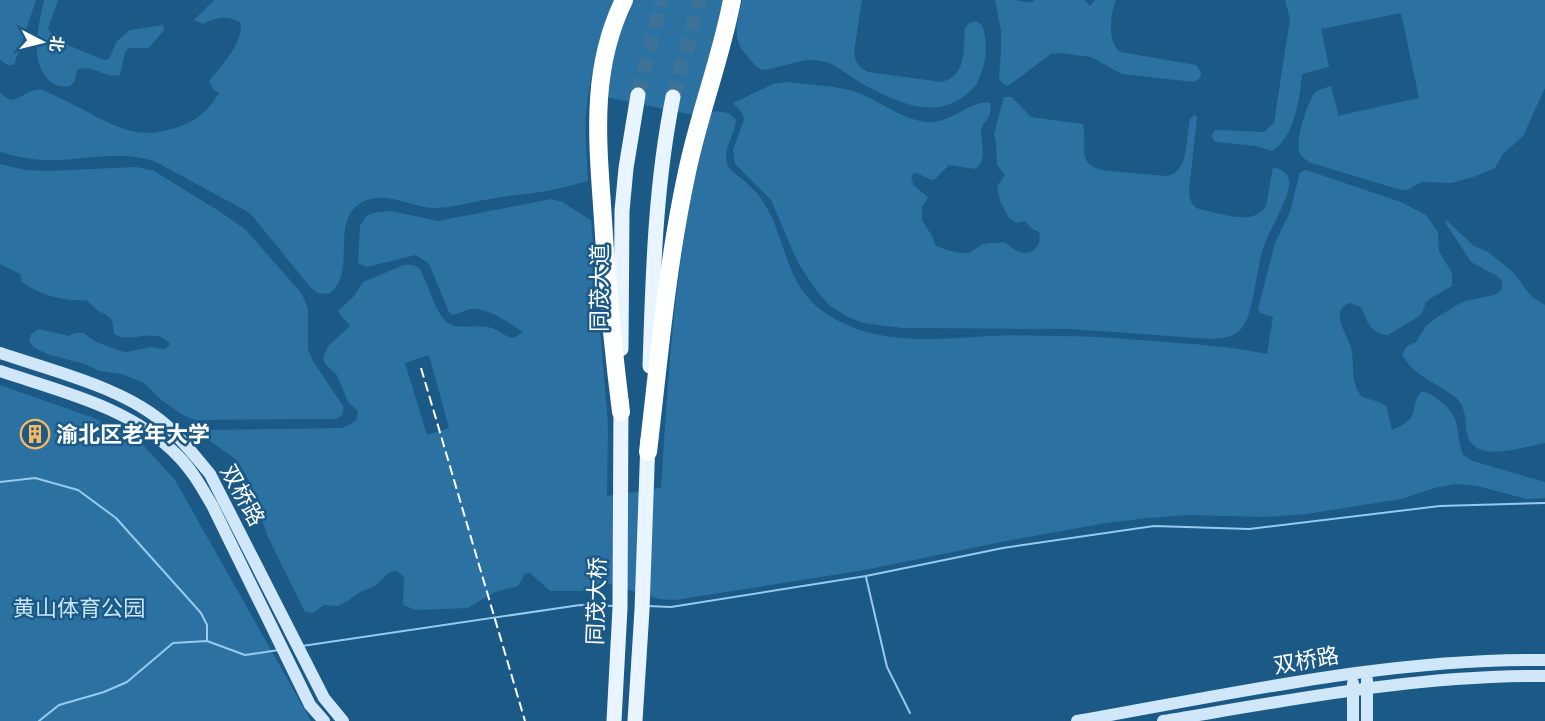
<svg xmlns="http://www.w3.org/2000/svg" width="1545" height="721" viewBox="0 0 1545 721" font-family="Figtree,'Noto Sans SC',sans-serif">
<rect width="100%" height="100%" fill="#1b5987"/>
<!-- green -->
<g fill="#2b72a3" fill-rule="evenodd">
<polygon points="0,0 36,0 14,65 8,65 0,60"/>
<path d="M44,0H58L48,28L53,37L63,43L104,60L109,59L117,41L130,30L163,25L164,30L149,48H128L125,52L120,75C104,79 93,63 77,70L74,82L70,86C51,91 38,70 37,53C36,36 40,17 44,0Z"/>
<path d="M214,0H617C602,37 588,76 586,116C585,138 587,160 588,181C579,183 570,186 561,188C536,194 509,195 484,200C468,203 450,208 433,208C411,207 383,189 361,203C329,222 358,273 329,294L318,293L311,288L250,213L154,161C123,151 93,158 61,160C40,161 20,158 0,152V93L10,100C23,99 29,87 43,90C60,98 77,106 93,115C124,131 143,139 178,127C198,120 208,111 219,93L213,89L209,81C222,64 242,46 241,23C227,15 218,17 203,24L194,20Z"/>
<polygon points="631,0 723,0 708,67 694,115 601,96 619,23"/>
<path d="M742,0H862L854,52C855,63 859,67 868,72L941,82C967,76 963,51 965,29L969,23L975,21L982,25C989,45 986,65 977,83C972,91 964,97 956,101C926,118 889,98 861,83C848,76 840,66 825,62C802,56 784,68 762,70C756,67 752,62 747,56C730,36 738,23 742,0Z"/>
<path d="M995,0C1001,0 1009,0 1016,0C1024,1 1027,5 1035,0H1085L1090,6L1095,0H1116C1110,15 1107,41 1120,52L1196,65L1201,72L1200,78L1194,82L1122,74L1091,57L1059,53L1051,54L1008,86L1002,83L999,78L1001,51V31Z"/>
<path d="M1285,0H1545V88L1523,136L1503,154L1495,168L1476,176L1452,183L1422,182L1407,190H1401L1311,163C1307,160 1302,158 1300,154C1294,143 1307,104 1314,94C1318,89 1325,88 1331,86L1338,113L1337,116L1419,98L1401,13L1321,29L1329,67L1302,74C1300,98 1294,138 1272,151L1256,146L1217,142L1213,140L1212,135L1214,131L1218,130L1264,132L1274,123L1290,19Z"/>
<path d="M787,82C809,85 835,85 856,92C881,101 907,124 934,122C952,121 974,99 990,103C993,119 982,121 981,131C981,145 988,159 975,169L949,165L934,180C926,179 921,173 914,173L911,178L914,186L928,197L922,207V220L932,236L935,245C941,249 959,254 967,253C973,252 978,246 984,244C990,242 996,244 1003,242C1009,244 1013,250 1020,252C1033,256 1043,244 1039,232L1031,228L1025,221L1017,223L1009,218L1000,201L997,186L1005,175L997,165L996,143L994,134L1004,97H1012L1031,117L1083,124C1088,148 1074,167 1109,171L1167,176C1189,172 1186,138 1190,119L1194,115H1196L1197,118L1189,191C1190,201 1191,205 1199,209C1219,213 1254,227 1266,206L1273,167C1283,170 1290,174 1289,185C1288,201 1268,232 1263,249C1256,269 1254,315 1241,329C1234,337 1223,338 1212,339L1070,329L903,328L863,323L846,316L829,305L816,290L798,263L771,200L735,164L733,150L744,119L742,113L733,103L773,84Z"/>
<path d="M715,111L729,113L736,120C735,138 720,149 729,168C740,178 756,189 764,203C787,240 784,284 824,312C874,347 934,339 991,336C1015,335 1039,336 1063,336C1094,336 1124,339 1154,341C1192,344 1229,346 1267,354L1273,317L1260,313L1258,309L1275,243L1290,212L1300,172L1306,170L1401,202L1426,215L1438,232L1439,251L1452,273V286L1431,298L1426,302L1422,313L1418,317L1388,335C1371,335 1367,321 1361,307L1350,303C1345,305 1342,307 1340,312C1338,324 1348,337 1351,348C1355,366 1350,382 1362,397L1379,402L1386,406L1392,430C1425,416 1406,409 1422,391C1436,395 1456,411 1457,427C1459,438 1459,444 1463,455L1473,461L1545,482V498L1527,499L1477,486L1457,484L1434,488L1401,499L1306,514L1265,517L1188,515L1149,518L1106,523L1006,541L865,570L675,600L659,599L606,583L586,591H550L530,573L525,574L518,586L495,592L468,608L416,610L403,605L404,577L397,571L390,572L375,586L360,592L349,600L338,606L324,605L313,613L305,612L268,537L248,479L237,460L207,439L202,433L206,430L342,428L351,424L357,419L358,411L348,402L337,375L325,364L323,358L329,345L350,326C346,320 341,317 338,311L354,296L363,282L404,265H412L419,268C430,284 435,322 455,326C465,328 476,325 487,327C497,328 503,336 513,338L523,332C511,324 487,307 471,309C464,310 459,314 452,315L449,312L429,264L416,255L366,267L358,263L360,226L366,216L373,213L391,211L438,221L552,199L562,202L591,220L608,424L607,496L661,488C669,362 676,235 711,113ZM429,355L449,428L427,435L405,363Z"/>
<path d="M0,164L25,170L48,171L136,167L154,171L222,213L246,230L302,294L308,309V350L313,361L343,406C344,413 343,416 336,419L195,420L183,415L160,399L144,383L122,374L99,371L85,364L47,354L33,347L29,341L31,334L38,329L69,336L75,333H83L96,342L120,351L127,352L151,347L165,349L170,344C155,325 132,345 114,334L112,320L105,314L98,311L86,300C64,302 40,295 22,282L20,274L0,264Z"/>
<path d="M1446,220L1474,246L1488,252L1513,272L1531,296L1545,305V443C1519,447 1468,468 1466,426C1465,415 1464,404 1455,397C1437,383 1412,375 1402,354L1407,346L1416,342L1426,326L1433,320L1455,306L1465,301L1494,295L1500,292L1502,287V281L1497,276L1471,262L1445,222Z"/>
<polygon points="0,385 94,418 144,446 175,480 311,721 0,721"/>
</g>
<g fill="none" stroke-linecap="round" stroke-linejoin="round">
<!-- stream -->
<g stroke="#96cbee" stroke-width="2">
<polyline points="0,482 35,478 78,490 116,518 201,613 207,625 207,641"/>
<polyline points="866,577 887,667 910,713"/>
<polyline points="647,606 671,607 866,576 1003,548 1154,526 1249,529 1440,506 1545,503"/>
<polyline points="302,646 580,605 615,606"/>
<polyline points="39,721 59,705 104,692 127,682 173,643 207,641 245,655 279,650"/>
</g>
<!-- primary-tunnel -->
<g stroke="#3d7299" stroke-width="15" stroke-dasharray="15 8" stroke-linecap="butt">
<polyline points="638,95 662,0"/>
<polyline points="673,97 700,0"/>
</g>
<!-- secondary -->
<g stroke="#cfe7f9" stroke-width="12">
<path d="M0,353C50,370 120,387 160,420C179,435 194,455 210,474L324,698L343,721"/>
<path d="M0,371C62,392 131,407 178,456C192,470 202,488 212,505L310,705L324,721"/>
<polyline points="1367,680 1367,721"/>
<polyline points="1353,683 1353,721"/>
<path d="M1077,721C1232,694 1388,658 1545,660"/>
<path d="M1163,721C1290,700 1416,675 1545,676"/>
</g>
<!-- primary -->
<g stroke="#e8f4ff" stroke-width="15">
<polyline points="621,349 622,211 626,168 638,95"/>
<path d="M650,366C653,275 655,186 673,97"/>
<polyline points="614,721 620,608 621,400"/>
<polyline points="635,721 642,610 648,440"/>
</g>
<!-- highway -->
<g stroke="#fff" stroke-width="18">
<path d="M621,412C613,348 607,285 603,220C598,143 589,72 624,0"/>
<path d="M648,452C659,359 667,264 687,172C699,114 721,58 732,0"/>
</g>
<!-- rail -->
<polyline stroke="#fff" stroke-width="2" stroke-dasharray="10 4.5" stroke-linecap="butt" points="421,368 525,721"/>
</g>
<!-- icons -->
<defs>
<g id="building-ring" transform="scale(1.5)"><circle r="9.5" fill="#1b5987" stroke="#fdb960" stroke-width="1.5"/><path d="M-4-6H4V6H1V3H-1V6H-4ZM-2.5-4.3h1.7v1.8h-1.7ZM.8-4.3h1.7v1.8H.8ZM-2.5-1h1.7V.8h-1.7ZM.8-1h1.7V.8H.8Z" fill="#fdb960"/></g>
</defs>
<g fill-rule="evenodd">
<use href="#building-ring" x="35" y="434"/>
</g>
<g text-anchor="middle" stroke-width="5" stroke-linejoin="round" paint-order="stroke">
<!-- street labels -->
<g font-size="22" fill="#fff" stroke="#1b5987">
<text transform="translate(599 288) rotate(-90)" y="8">同茂大道</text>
<text transform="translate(243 495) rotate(61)" y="8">双桥路</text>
<text transform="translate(596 601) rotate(-88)" y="8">同茂大桥</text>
<text transform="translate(1306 660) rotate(-10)" y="8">双桥路</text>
</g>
<!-- poi labels -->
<g font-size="22" font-weight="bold" fill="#fff" stroke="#1b5987" text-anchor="start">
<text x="56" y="442">渝北区老年大学</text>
</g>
<!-- park labels -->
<g font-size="22" fill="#c8e5f9" stroke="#1b5987">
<text x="79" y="616">黄山体育公园</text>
</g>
</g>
<!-- north arrow -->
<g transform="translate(42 42) rotate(97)" stroke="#1b5987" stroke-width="4.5" paint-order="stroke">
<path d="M0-4.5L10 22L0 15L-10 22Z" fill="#ffffff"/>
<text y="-9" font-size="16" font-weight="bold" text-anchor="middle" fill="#ffffff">北</text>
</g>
</svg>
